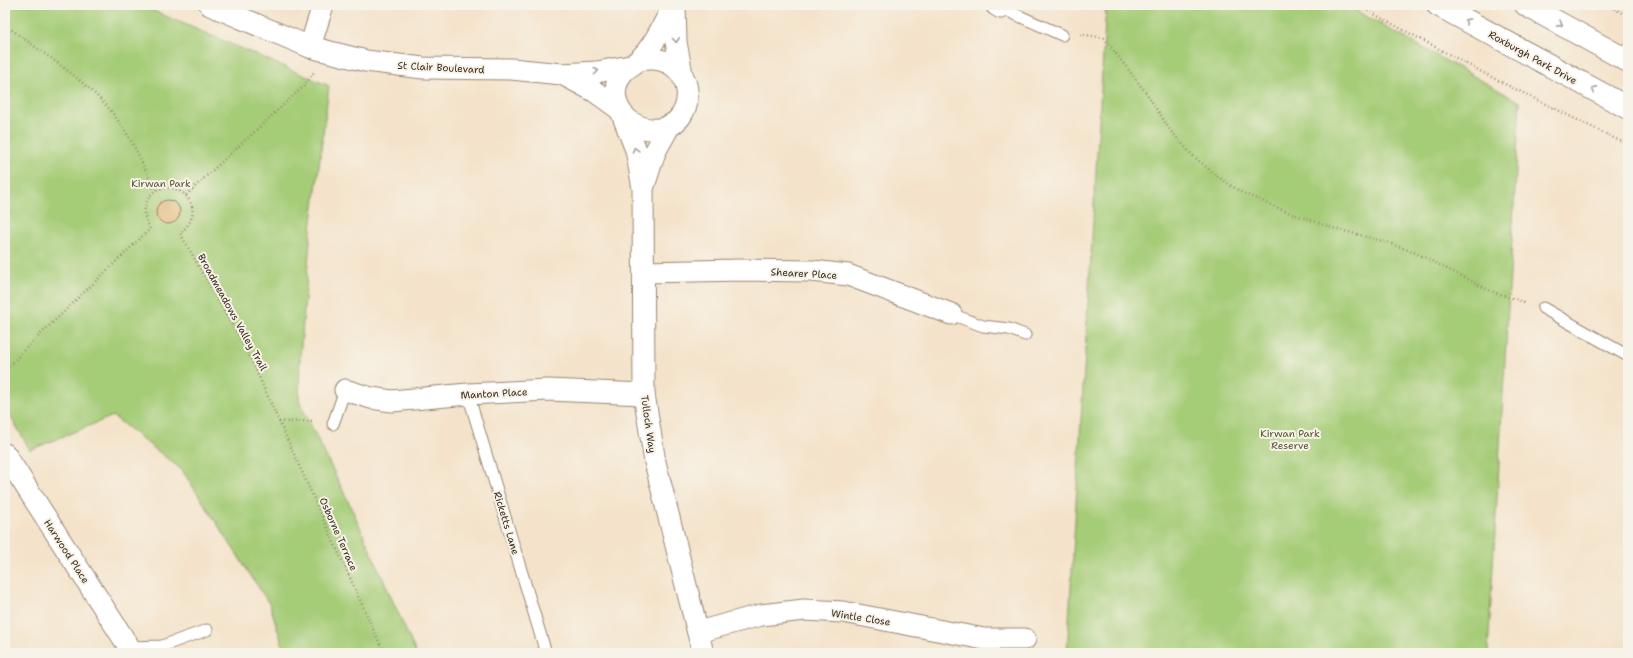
<svg xmlns="http://www.w3.org/2000/svg" width="1633" height="658" viewBox="0 0 1633 658" font-family="'Shantell Sans',sans-serif">
<rect width="100%" height="100%" fill="#f7f3e8"/>
<filter id="ink" filterUnits="userSpaceOnUse"><feTurbulence type="fractalNoise" baseFrequency=".025" numOctaves="2"/><feDisplacementMap in="SourceGraphic" scale="8" xChannelSelector="R" yChannelSelector="G"/><feConvolveMatrix kernelMatrix="1 2 1 2 8 2 1 2 1" color-interpolation-filters="sRGB"/></filter>
<filter id="wash" filterUnits="userSpaceOnUse"><feTurbulence type="fractalNoise" baseFrequency=".012" numOctaves="4" result="noise"/><feDisplacementMap in="SourceGraphic" scale="16" xChannelSelector="R" yChannelSelector="G"/><feGaussianBlur stdDeviation="0.9" result="paint"/><feColorMatrix in="noise" values="0 0 0 0 0 0 0 0 0 0 0 0 0 0 0 0 0 1.4 0 .05"/><feComposite in="paint" operator="in"/></filter>
<g filter="url(#wash)">
<rect width="100%" height="100%" fill="#f4e3ca"/>
<!-- green -->
<g fill="#a5cc77" stroke="#707b4a">
<polygon points="5,5 140,5 329,86 311,230 300,357 299,401 351,507 416,653 285,653 270,605 182,470 113,416 30,450 5,407"/>
<polygon points="1106,5 1346,5 1520,102 1488,653 1067,653"/>
</g>
<g id="blocks">
<!-- building -->
<circle fill="#e0ae68" cx="168" cy="212" r="12"/>
</g>
</g>
<g filter="url(#ink)">
<use href="#blocks" fill-opacity="0" stroke="#988674" stroke-width="1"/>
<g fill="none" stroke-linecap="round" stroke-linejoin="round">
<!-- service casing -->
<g stroke="#988674" stroke-width="13">
<g id="service">
<polyline points="1001,8 1062,35"/>
<polyline points="1543,308 1628,356"/>
<polyline points="951,314 983,326 1009,329 1025,335"/>
<polyline points="468,394 546,653"/>
<polyline points="333,424 345,390"/>
<polyline points="125,650 129,647 162,646 207,630"/>
</g>
</g>
<!-- minor casing -->
<g stroke="#988674" stroke-width="23">
<g id="minor">
<polyline points="210,5 310,47 366,61 423,68 511,69 562,74 597,72 630,66"/>
<polyline points="675,5 676,42 682,74"/>
<polyline points="996,5 1001,8"/>
<polyline points="310,47 323,5"/>
<path d="M640,60C698,50 701,125 658,129C629,132 604,102 621,75C626,67 634,65 640,59C655,44 664,23 674,5"/>
<polyline points="562,74 594,91 619,109"/>
<polyline points="622,114 636,150 643,188 644,394 655,462 703,653"/>
<polyline points="644,186 655,152 670,125"/>
<polyline points="644,272 741,270 812,271 848,275 951,314"/>
<polyline points="345,390 371,398 392,401 468,394 548,390 644,394"/>
<polyline points="5,454 129,647"/>
<polyline points="698,632 761,615 804,610 843,612 984,639 1025,639"/>
</g>
</g>
<!-- tertiary casing -->
<g stroke="#988674" stroke-width="24">
<g id="tertiary">
<polyline points="1438,5 1628,108"/>
<polyline points="1526,5 1628,61"/>
</g>
</g>
<!-- path -->
<g stroke="#988674" stroke-width="2.5" stroke-dasharray="1 3" stroke-linecap="butt">
<polyline points="1357,5 1495,79 1628,145"/>
<polyline points="1607,5 1628,16"/>
<path d="M5,32L11,29C45,55 88,81 114,115C132,138 143,165 155,191"/>
<polyline points="1080,34 1104,38 1147,94 1170,130 1192,155 1218,177 1241,192 1282,210 1333,228 1386,242 1416,253 1491,291 1526,303"/>
<polyline points="186,195 305,85 314,72"/>
<path d="M5,372L22,352L150,229L144,214C149,160 221,200 180,233L249,355L384,653"/>
<polyline points="279,422 315,421"/>
</g>
<!-- service -->
<use href="#service" stroke="#fff" stroke-width="11"/>
<!-- minor -->
<use href="#minor" stroke="#fff" stroke-width="21"/>
<!-- tertiary -->
<use href="#tertiary" stroke="#fff" stroke-width="22"/>
</g>
<!-- one-way arrows -->
<defs><path id="oneway-chevron" d="M-2-3.5L2.5 0L-2 3.5" fill="none" stroke-width="1.6" stroke-linecap="round" stroke-linejoin="round"/></defs>
<g stroke="#a79f9a">
<use href="#oneway-chevron" transform="translate(1467 21) rotate(-151)"/>
<use href="#oneway-chevron" transform="translate(1560 24) rotate(29)"/>
<use href="#oneway-chevron" transform="translate(676 40) rotate(85)"/>
<use href="#oneway-chevron" transform="translate(596 71) rotate(-7)"/>
<use href="#oneway-chevron" transform="translate(1594 89) rotate(-151)"/>
<use href="#oneway-chevron" transform="translate(635 150) rotate(-106)"/>
</g>
</g>
<g text-anchor="middle" stroke-width="4" stroke-linejoin="round" paint-order="stroke">
<!-- street labels -->
<g font-size="10" fill="#3b2a1e" stroke="#f7f3e8">
<text transform="translate(1533 57) rotate(29)" y="4">Roxburgh Park Drive</text>
<text transform="translate(441 67) rotate(3)" y="4">St Clair Boulevard</text>
<text transform="translate(804 273) rotate(3)" y="4">Shearer Place</text>
<text transform="translate(233 312) rotate(61)" y="4">Broadmeadows Valley Trail</text>
<text transform="translate(494 393) rotate(-3)" y="4">Manton Place</text>
<text transform="translate(649 424) rotate(82)" y="4">Tulloch Way</text>
<text transform="translate(507 523) rotate(73)" y="4">Ricketts Lane</text>
<text transform="translate(339 534) rotate(66)" y="4">Osborne Terrace</text>
<text transform="translate(67 551) rotate(57)" y="4">Harwood Place</text>
<text transform="translate(861 617) rotate(9)" y="4">Wintle Close</text>
</g>
<!-- park labels -->
<g font-size="10" fill="#565234" stroke="#f7f3e8">
<text x="161" y="187">Kirwan Park</text>
<text x="1290" y="437">Kirwan Park<tspan x="1290" dy="12">Reserve</tspan></text>
</g>
</g>
<!-- margin -->
<rect width="1633" height="658" fill="none" stroke="#f7f3e8" stroke-width="20"/>
</svg>
